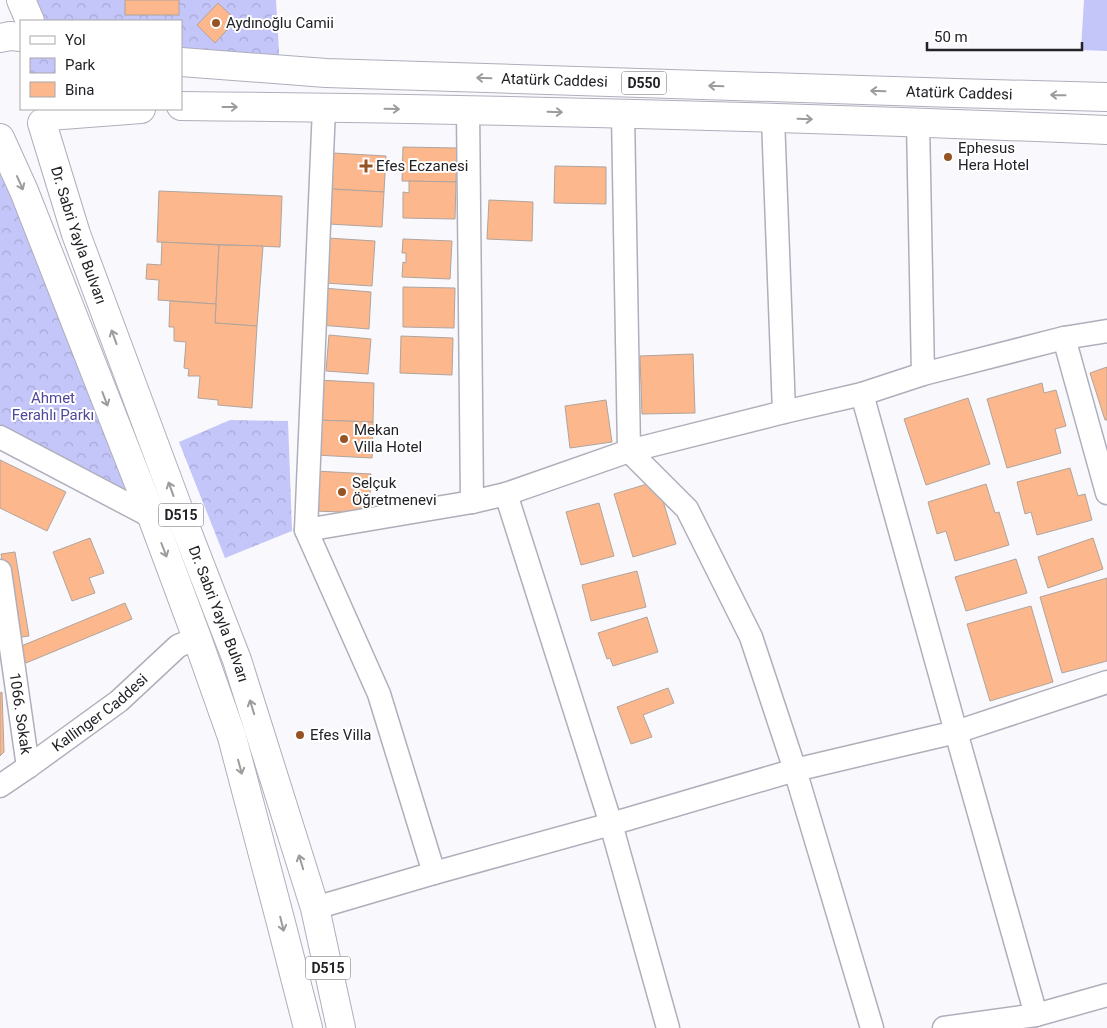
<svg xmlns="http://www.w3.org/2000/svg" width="1107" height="1028" viewBox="0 0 1107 1028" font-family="Roboto,sans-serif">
<defs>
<pattern id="park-crowns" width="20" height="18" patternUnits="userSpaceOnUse" patternTransform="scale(1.25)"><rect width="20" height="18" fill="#c4c5f9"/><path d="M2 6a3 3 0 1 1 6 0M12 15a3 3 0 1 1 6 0" fill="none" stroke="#a8a9d5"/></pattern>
</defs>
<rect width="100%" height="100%" fill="#f8f8fd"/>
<!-- park -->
<g fill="url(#park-crowns)">
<polygon points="21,0 276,0 280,69 181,62 181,21 30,21"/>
<polygon points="0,138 152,517 0,437"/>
<polygon points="230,420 288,421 292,531 225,558 179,442"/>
</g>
<!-- pitch -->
<polygon fill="#c4c5f9" points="1084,0 1107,0 1107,51 1081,50"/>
<!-- building -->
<g fill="#fdb78c" stroke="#b0a49d">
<rect x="125" y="0" width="54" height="15"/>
<polygon points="218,3 236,20 215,43 197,25"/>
<polygon points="403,147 457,148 456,182 402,181"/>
<polygon points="333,153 386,156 384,192 331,189"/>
<polygon points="555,166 606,167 606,204 554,203"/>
<polygon points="409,181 456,182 455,219 403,218 403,192 409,193"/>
<polygon points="331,189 384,192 382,227 329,224"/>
<polygon points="159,191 282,196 280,247 157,242"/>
<polygon points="489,200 533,202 532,241 487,239"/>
<polygon points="328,238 375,241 372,286 325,283"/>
<polygon points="403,239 452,241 450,279 402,277 403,262 406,263 406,253 402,253"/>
<polygon points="162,242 219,245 216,304 158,300 159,280 146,279 147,264 161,265"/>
<polygon points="219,245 263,246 257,326 215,323"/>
<polygon points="403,287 455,288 454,328 403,327"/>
<polygon points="323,288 371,292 369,329 320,325"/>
<polygon points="170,301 216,304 215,323 257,326 252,408 218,405 218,400 198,398 200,376 188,376 189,369 184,368 186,342 174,341 174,327 169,327"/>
<polygon points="329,335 371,339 368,374 326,371"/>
<polygon points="401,336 453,338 452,375 400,373"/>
<polygon points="693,354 695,413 642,414 640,356"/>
<polygon points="1107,367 1107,420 1105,420 1090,373"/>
<polygon points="318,380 374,383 373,422 316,420"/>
<polygon points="1042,383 1044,393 1056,390 1066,426 1055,429 1061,453 1007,468 987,399"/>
<polygon points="968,398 990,464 926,485 904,419"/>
<polygon points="606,400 612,442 570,448 565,406"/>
<polygon points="316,420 373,422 372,458 315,455"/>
<polygon points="0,460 66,492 47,531 0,508"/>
<polygon points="1070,468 1078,496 1085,494 1092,520 1037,535 1031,512 1025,514 1017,482"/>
<polygon points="315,471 371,474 369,513 314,511"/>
<polygon points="657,481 676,544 633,557 614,494"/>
<polygon points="986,484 995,513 999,512 1009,545 955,561 946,531 937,534 928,502"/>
<polygon points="599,503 614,556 581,565 566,512"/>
<polygon points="90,538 104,573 89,578 95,593 72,601 53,552"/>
<polygon points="1093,538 1103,569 1048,588 1038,557"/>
<polygon points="15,552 29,636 15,638 1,554"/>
<polygon points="1016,559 1027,593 966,611 955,577"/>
<polygon points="637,571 646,607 591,621 582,585"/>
<polygon points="1107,578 1107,661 1062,673 1040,597"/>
<polygon points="125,603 132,619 26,663 19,647"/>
<polygon points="1031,606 1053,682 990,701 967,624"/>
<polygon points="647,617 658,652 613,666 610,658 607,659 598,633"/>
<polygon points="668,688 674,703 643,715 652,737 631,744 617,707"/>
<polygon points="2,692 4,752 0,756 0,693"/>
</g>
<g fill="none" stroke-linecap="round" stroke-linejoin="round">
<!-- minor casing -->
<g stroke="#afafbb" stroke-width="25">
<g id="minor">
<polyline points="324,108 306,530 472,502 506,494 629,451 784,412 862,394 923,374 1064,338 1107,331"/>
<polyline points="468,110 472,502"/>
<polyline points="623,114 629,451 687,509 751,637 795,770 872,1028"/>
<polyline points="773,118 784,412"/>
<polyline points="918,123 923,374"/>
<polyline points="1064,338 1107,493"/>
<polyline points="862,394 956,732 1036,1015"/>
<polyline points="0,437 152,517"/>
<polyline points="506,494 611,824 668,1028"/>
<polyline points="306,530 379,694 434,873"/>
<path id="s1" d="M0,571L28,767"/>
<path id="s2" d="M0,786L28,767L119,701L178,646L197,638"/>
<polyline points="315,908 434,873 611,824 795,770 956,732 1107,682"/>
<polyline points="944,1028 1036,1015 1107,995"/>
</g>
</g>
<!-- highway casing -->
<g stroke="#afafbb" stroke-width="30">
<g id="highway">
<polyline points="21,0 30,21"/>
<polyline points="0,38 10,36 21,37"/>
<path id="s3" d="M181,62L326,73L955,93L1107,97"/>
<path d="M181,106C490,109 799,117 1107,130"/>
<polyline points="49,116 141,109"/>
<path id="s4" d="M42,123L76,234L178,508L237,660L315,908L341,1028"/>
<polyline points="0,138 24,191 152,517 197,638 232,737 280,919 308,1028"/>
</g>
</g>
<!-- minor -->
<use href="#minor" stroke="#fff" stroke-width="22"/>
<!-- highway -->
<use href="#highway" stroke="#fff" stroke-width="28"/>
</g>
<!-- one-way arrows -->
<defs><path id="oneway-shaft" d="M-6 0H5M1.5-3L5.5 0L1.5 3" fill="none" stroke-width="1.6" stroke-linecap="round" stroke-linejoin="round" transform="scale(1.25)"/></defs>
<g stroke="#9c9c9e">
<use href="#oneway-shaft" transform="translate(484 78) rotate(-178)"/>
<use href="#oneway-shaft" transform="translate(716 86) rotate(-178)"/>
<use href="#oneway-shaft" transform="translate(878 91) rotate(-178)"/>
<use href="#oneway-shaft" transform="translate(1058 95) rotate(-179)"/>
<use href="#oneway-shaft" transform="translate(230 107)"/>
<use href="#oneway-shaft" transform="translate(392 109) rotate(1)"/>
<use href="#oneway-shaft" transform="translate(555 112) rotate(2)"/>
<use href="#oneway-shaft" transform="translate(805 119) rotate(2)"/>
<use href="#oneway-shaft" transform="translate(20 183) rotate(66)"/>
<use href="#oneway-shaft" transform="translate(114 337) rotate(-110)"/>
<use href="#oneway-shaft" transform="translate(105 399) rotate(69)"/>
<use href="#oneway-shaft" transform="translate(171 489) rotate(-110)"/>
<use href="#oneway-shaft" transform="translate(164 550) rotate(69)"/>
<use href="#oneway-shaft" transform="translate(252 707) rotate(-107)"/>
<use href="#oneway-shaft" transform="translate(240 767) rotate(75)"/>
<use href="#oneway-shaft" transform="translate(301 862) rotate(-107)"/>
<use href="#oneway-shaft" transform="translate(282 924) rotate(76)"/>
</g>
<!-- markers -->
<g fill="#965324" stroke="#fff" stroke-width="2">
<circle cx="216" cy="23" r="5"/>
<circle cx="948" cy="157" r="5"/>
<path d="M363.5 158.5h5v5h5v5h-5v5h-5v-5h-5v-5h5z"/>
<circle cx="344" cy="439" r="5"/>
<circle cx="342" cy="492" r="5"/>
<circle cx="300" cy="735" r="5"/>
</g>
<g text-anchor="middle" stroke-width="4" stroke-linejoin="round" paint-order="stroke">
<!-- shield labels -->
<g fill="#fff" stroke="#646468" stroke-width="1">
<rect x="621.5" y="71.5" width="45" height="23" rx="4"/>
<rect x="158.5" y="503.5" width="45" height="23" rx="4"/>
<rect x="305.5" y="956.5" width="45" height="23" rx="4"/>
</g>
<g font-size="14" font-weight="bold" fill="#222227">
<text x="644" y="88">D550</text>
<text x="181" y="520">D515</text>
<text x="328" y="973">D515</text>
</g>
<!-- poi labels -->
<g font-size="15" fill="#222227" stroke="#fff" text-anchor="start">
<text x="226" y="28">Aydınoğlu Camii</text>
<text x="958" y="153">Ephesus<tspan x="958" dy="17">Hera Hotel</tspan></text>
<text x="376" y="171">Efes Eczanesi</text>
<text x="354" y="435">Mekan<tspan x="354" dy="17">Villa Hotel</tspan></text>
<text x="352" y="488">Selçuk<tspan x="352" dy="17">Öğretmenevi</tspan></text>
<text x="310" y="740">Efes Villa</text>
</g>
<!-- street labels -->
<g font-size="15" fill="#222227" stroke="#fff">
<text dy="5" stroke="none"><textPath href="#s3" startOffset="374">Atatürk Caddesi</textPath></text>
<text dy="5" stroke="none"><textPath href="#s3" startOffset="779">Atatürk Caddesi</textPath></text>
<text dy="5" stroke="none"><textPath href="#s4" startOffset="118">Dr. Sabri Yayla Bulvarı</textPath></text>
<text dy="5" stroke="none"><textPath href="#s4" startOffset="522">Dr. Sabri Yayla Bulvarı</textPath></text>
<text dy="5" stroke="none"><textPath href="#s2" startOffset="124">Kallinger Caddesi</textPath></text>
<text dy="5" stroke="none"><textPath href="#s1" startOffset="144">1066. Sokak</textPath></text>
</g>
<!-- park labels -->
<g font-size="15" fill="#4f4799" stroke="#fff">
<text x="53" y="403">Ahmet<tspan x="53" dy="17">Ferahlı Parkı</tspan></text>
</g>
</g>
<!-- legend -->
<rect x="20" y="20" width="162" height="90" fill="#ffffff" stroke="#a7a7a9"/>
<rect x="30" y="36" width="25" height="8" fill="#ffffff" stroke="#a7a7a9"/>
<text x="65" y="45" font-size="15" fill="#222227">Yol</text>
<rect x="30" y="58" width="25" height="15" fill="url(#park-crowns)" stroke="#a7a7a9"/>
<text x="65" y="70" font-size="15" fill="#222227">Park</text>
<rect x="30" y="82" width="25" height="15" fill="#fdb78c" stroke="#a7a7a9"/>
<text x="65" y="95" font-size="15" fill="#222227">Bina</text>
<!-- scale -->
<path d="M927 42v8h155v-8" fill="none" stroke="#222227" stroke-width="2.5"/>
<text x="934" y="42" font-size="15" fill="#222227" stroke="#ffffff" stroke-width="4" paint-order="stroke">50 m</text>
</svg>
